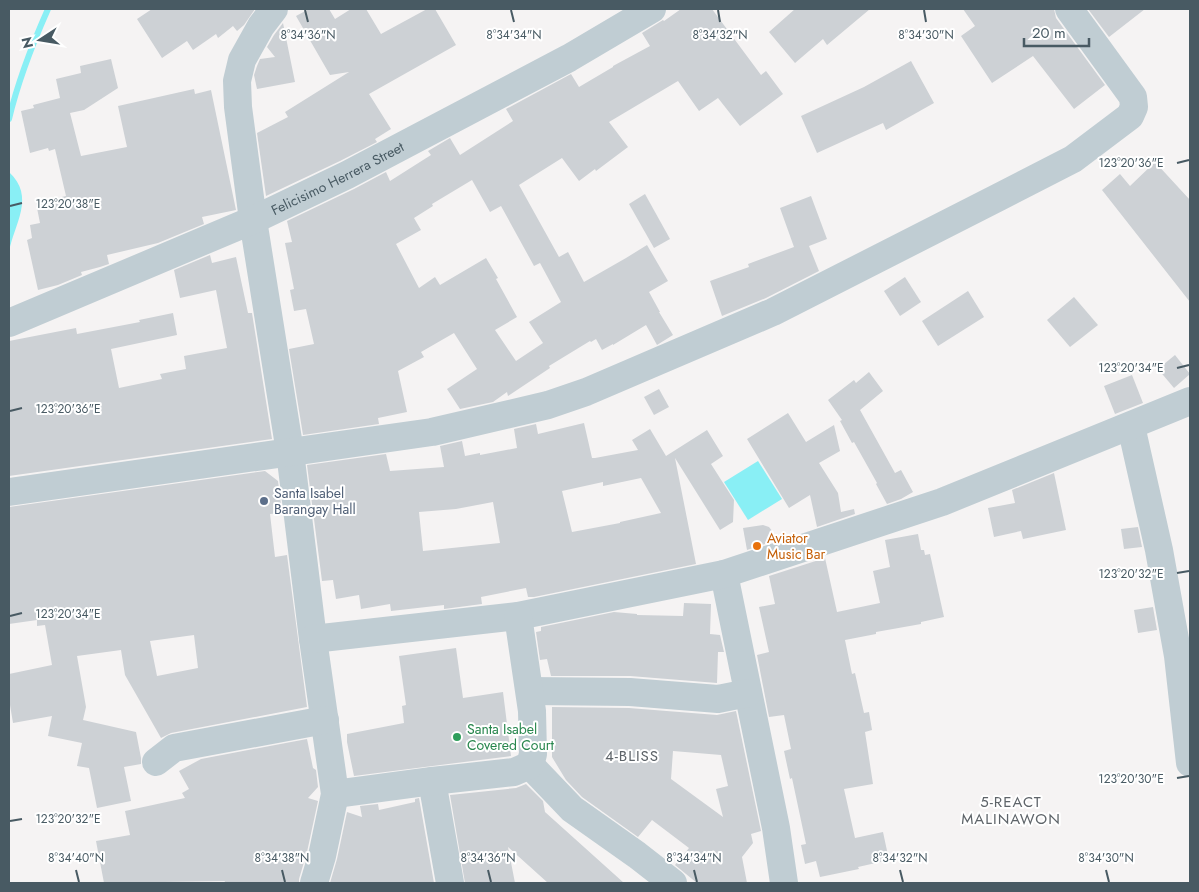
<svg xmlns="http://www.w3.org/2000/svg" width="1199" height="892" viewBox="0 0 1199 892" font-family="Jost,sans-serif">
<rect width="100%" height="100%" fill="#f5f3f3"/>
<!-- water -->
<g fill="#89eff5">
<path d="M9,172C36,197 14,224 9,252Z"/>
<polygon points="758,461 782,499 748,520 724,482"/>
</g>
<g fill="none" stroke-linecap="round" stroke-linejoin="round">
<!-- stream -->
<path stroke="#89eff5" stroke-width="6" d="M9,119C18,81 32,45 48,9"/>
</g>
<!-- building -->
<g fill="#cdd1d5" fill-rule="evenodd">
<polygon points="152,9 255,9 244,25 237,31 233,26 218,38 216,34 193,50 187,41 162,58 137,19"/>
<polygon points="309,9 329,9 335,19 351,9 366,9 381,34 427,9 435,9 456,45 369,94 391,129 375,139 377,142 340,161 266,196 257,133 288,117 285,112 349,72 330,75 296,16"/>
<path d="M681,9H712L761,75L766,71L783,94L740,126L718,98L699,111L678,81L609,122L628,147L596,171L595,169L579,181L562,158L519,185L559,257L568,252L584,282L626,258L647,245L668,281L649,292L660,312H659L673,335L657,345L646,325L613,345V344L602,350L596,339L591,342L590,341L549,366L550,368L508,396L507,392L493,402L460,409L447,389L477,369L454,333L421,352L424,357L398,371L407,412L378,418L379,424L303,435L289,349L314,344L306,309L294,311L290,290L294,289L285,243L292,242L287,221L354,189L386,172L390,181L431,155L428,151L450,138L460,155L513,121L506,109L571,74L579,87L613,67V66L650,46L642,33L663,20L664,21ZM472,180L490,212L501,206L534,266L540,263L561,302L529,322L543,343L516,361L495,330L517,317L496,279L498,278L486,258L440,285L435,277L419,288L396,244L421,230L414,218L433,206L432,204Z"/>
<polygon points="795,9 870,9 827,45 823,39 795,63 769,32"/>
<polygon points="963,9 1054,9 1056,18 1105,85 1074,109 1033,56 992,83 961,36 975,26"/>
<polygon points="1088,9 1145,9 1109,37"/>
<polygon points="283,23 295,82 257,89 254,75 257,66 260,59 275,57 267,47 274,35"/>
<polygon points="111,59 118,88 84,110 70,113 81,156 127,147 118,106 194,89 195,94 211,90 236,210 202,217 204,224 158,243 107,255 109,264 100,267 81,272 82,275 58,285 38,290 27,240 32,238 30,225 40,223 36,203 66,196 55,149 49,151 48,148 30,153 21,111 34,108 33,105 60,98 56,79 81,73 80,66"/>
<polygon points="911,61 934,103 886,130 883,123 817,153 801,116 864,87"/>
<polygon points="1155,162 1190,200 1190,302 1102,190 1120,174 1130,186"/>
<polygon points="645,194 670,239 654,248 629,204"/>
<polygon points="811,196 827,239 809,246 819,271 766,298 722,316 710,281 749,267 748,264 794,247 780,208"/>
<polygon points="210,255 212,263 236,257 248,313 252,313 272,439 9,476 9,341 76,328 77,334 140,322 139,320 173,313 177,335 111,349 119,388 162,379 160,374 186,369 184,356 227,348 216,290 180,298 174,270"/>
<polygon points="905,277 921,302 900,316 884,291"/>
<polygon points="968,291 984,317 938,346 922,321"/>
<polygon points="1074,297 1098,325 1070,347 1047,320"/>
<polygon points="1175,355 1190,374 1174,388 1158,369"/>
<polygon points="869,372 883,391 860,410 895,473 901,470 913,492 901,499 887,504 876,484 877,483 854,442 852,443 840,421 842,420 828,400 854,380 856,383"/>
<polygon points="1132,375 1143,403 1115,414 1104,386"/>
<polygon points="659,389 669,407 654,415 644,397"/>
<polygon points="788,413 806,442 834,425 840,451 819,463 838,493 841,512 854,509 855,514 817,527 810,495 789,508 747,439"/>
<path d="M584,423L592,458H595L638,450L632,440L650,429L666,456L707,430L723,456L711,464L734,500L733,522L720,530L675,458L696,564L534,597H528L526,588L481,597L482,604L444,609V605L391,611L390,604L361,609L359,595L336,599L333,580L322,581L307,465L386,454L390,471L444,467L440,446L462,441L465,456L480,453V455L517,448L514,429L536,424L538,434ZM641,478L661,513L620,522V523L572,532L562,491L603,482V486ZM493,502L500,543L423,551L419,512L456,509Z"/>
<path d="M265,471L278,481L282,513L270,514L275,557L287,555L307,707L171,733L161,738L125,675L121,650L77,656L86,707L83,720L136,732L141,758V764L124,767L131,801L97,808L89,768L77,766L82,743L48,736L52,716L13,723L9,699V674L52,665L45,625L37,626V620L9,624V507ZM194,635L198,668L157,676L150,641Z"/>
<polygon points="1054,473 1066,530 1023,539 1021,531 994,537 988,508 1015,503 1012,490"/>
<polygon points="763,525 769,527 776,536 777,540 747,550 743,528"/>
<polygon points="1138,527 1142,547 1124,549 1121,529"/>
<polygon points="918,534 921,550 924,550 925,555 930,554 944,617 921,622 921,624 876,632 876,634 845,640 852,674 855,673 864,713 869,712 872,730 865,732 873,784 844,789 855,838 883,832 889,860 858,867 859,869 820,877 816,861 805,864 801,845 806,844 792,778 790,779 784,751 791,749 784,715 769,717 757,655 769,652 759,607 775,604 769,576 825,558 837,612 880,603 873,571 890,567 885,540"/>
<polygon points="684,603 711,604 710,634 720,635 724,652 718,652 717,683 630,676 551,676 547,659 540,660 536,632 541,631 541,627 614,612 637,614 637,615 683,616"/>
<polygon points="1153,607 1157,630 1138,633 1134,610"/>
<polygon points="456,648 463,698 503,692 511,756 354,776 347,742 347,734 404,723 402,706 406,705 399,656"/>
<path d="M552,707L629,708L717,715L736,711L761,831L751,834L753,843L742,857L747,883H697L675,865L689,848L652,820L638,837L582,797L566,780L552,757ZM673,751L721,755L728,786L716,789L723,817L671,779Z"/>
<polygon points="307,739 313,768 316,770 318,787 308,798 318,801 307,852 299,879 299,883 224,883 225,881 104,883 96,841 130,835 125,811 185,798 182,793 189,789 179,771 201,759"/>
<polygon points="526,784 543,801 545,812 624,883 548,883 508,847 515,883 465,883 450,795 516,788"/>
<polygon points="419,798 434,883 330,883 337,859 347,812 362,817 360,806 378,804 379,810 415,802 415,799"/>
</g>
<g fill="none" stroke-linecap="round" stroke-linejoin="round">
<!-- minor -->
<g stroke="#c0cdd3" stroke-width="28">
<polyline points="274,9 261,26 242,60 237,81 238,107 253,220 290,452 313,639 335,794 322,856 314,883"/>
<path id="s1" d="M9,323L253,220L347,175L569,58L652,9"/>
<polyline points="1131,426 1159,550 1178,656 1190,763"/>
<polyline points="9,492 432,432 548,405 586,392 773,312 999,197 1073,159 1130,116 1134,107 1133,97 1069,9"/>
<polyline points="724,574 776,828 784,883"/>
<polyline points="313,639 518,616 724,574 942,502 1190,401"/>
<polyline points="530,691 630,692 718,699 748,693"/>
<polyline points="156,762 174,748 325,720"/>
<polyline points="530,765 572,809 637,855 673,883"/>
<polyline points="432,781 450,883"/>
<polyline points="335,794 432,781 514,772 530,765 533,754 532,711 518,616"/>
</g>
</g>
<!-- ticks -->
<path fill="none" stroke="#485a63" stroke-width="2" d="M305,10L308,22M511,10L514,22M718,10L720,22M924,10L926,22M1177,163L1189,160M10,206L22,203M1177,368L1189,365M10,411L22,408M1177,573L1189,571M10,616L22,613M1177,778L1189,776M10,821L22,819M76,870L79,882M282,870L285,882M488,870L491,882M694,870L697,882M900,870L903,882M1106,870L1109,882"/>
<!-- markers -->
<circle fill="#5c6f8a" stroke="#fff" stroke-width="2" cx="264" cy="501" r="5"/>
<circle fill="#e8710a" stroke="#fff" stroke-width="2" cx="757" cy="546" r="5"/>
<circle fill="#2e9e5b" stroke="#fff" stroke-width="2" cx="457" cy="737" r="5"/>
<g text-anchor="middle" stroke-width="4" stroke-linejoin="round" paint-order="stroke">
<!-- street labels -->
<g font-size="14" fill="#485a63" stroke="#fff">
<text dy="5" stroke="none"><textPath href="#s1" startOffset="359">Felicisimo Herrera Street</textPath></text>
</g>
<!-- service labels -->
<g font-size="14" fill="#4e5e75" stroke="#fff" text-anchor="start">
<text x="274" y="498">Santa Isabel<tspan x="274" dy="16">Barangay Hall</tspan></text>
</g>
<!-- food labels -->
<g font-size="14" fill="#c56008" stroke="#fff" text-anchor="start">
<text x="767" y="543">Aviator<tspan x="767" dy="16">Music Bar</tspan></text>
</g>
<!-- leisure labels -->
<g font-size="14" fill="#27864d" stroke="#fff" text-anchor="start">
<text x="467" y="734">Santa Isabel<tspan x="467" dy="16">Covered Court</tspan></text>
</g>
<!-- neighbourhood labels -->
<g font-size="15" letter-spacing="1" fill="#5e6469" stroke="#fff">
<text x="632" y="761">4-BLISS</text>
<text x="1011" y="807">5-REACT<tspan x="1011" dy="17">MALINAWON</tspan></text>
</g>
</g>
<g font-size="12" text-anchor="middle" fill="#485a63" stroke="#fff" stroke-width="4" stroke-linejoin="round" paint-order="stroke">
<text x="308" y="39">8°34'36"N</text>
<text x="514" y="39">8°34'34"N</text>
<text x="720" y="39">8°34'32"N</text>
<text x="926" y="39">8°34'30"N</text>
<text x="1131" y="167">123°20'36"E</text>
<text x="68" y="208">123°20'38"E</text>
<text x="1131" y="372">123°20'34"E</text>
<text x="68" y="413">123°20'36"E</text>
<text x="1131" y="578">123°20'32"E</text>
<text x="68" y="618">123°20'34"E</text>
<text x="1131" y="783">123°20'30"E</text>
<text x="68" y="823">123°20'32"E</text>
<text x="76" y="862">8°34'40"N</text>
<text x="282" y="862">8°34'38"N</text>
<text x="488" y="862">8°34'36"N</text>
<text x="694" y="862">8°34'34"N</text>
<text x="900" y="862">8°34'32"N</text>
<text x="1106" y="862">8°34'30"N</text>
</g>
<!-- border -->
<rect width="1199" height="892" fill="none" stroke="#485a63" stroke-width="20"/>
<!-- north arrow -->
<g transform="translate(40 40) rotate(258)" stroke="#ffffff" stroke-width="4" paint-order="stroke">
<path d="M0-4L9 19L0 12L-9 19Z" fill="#485a63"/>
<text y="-8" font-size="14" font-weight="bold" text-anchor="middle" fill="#485a63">N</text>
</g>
<!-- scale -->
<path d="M1024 38v8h65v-8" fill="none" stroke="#485a63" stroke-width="2.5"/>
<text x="1032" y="38" font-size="15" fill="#485a63" stroke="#ffffff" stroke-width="4" paint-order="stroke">20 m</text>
</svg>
